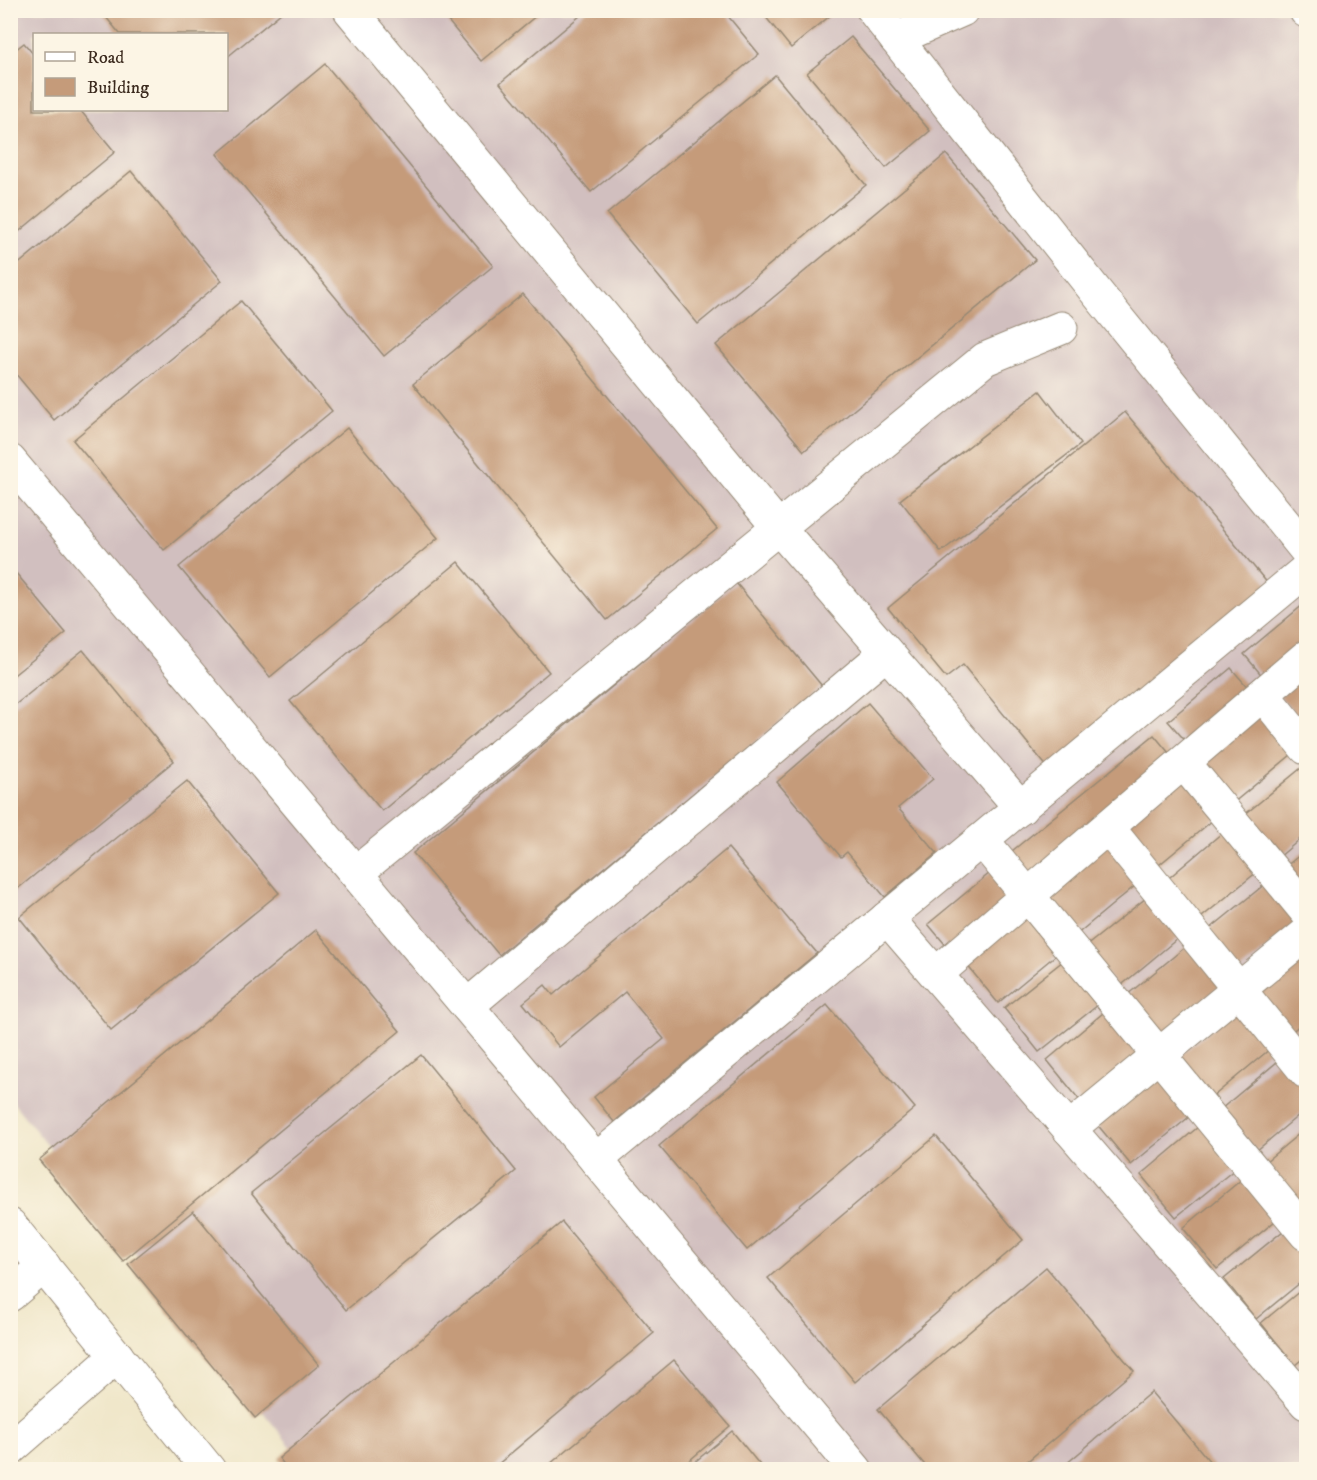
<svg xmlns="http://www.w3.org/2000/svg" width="1317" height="1480" viewBox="0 0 1317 1480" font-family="'IM FELL DW Pica',serif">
<rect width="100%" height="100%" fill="#fcf5e5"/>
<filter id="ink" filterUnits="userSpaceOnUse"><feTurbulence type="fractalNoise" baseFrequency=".0167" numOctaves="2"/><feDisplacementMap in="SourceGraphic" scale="12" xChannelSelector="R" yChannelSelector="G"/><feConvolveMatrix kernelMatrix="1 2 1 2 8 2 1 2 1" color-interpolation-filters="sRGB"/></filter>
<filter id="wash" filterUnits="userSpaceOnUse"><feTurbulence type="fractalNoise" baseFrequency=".008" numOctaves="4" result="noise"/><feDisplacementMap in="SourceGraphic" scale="24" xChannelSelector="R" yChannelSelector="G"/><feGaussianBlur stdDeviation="1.35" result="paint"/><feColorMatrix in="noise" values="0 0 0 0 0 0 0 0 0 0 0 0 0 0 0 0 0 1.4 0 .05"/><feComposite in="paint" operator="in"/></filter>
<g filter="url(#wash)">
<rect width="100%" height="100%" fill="#f0e7ca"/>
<!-- industrial -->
<path fill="#d1bfbf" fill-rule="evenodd" d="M10,11H1306V1469H309L11,1100ZM34,34H226V110H34Z"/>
<g id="blocks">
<!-- building -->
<g fill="#c59b7a">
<polygon points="100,10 281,10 282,12 226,58 226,34 120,34"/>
<polygon points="439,10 543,10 481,61"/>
<polygon points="587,10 723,10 759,54 591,192 500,83"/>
<polygon points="760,10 837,10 791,48"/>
<polygon points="851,37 930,131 886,168 807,73"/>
<polygon points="24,43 34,55 34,110 80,110 115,152 10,239 10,54"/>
<polygon points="325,64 493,266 384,356 217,154"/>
<polygon points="775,75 866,185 698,324 607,214"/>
<polygon points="946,154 1035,260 804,451 716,345"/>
<polygon points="131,171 222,281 54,420 10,367 10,271"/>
<polygon points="523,294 717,529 607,620 413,384"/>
<polygon points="241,301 332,411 164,550 73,440"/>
<polygon points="1040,391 1081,444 941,552 900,500"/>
<polygon points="1125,412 1274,591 1053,774 963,665 946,678 888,608"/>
<polygon points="347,428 438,538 270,677 179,567"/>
<polygon points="458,562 549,672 382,811 290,701"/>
<polygon points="10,566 66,633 10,678"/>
<polygon points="736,583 822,686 499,955 413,853"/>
<polygon points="1304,604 1306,606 1306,643 1264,678 1244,654"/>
<polygon points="83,650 174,761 10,895 10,709"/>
<polygon points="1231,668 1251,691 1189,745 1168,721"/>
<polygon points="1306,674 1306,727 1280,696"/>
<polygon points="868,703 933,779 898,808 937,853 885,897 847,852 841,857 777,782"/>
<polygon points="1265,711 1297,750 1233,803 1200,764"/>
<polygon points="1154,735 1174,759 1031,875 1012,851"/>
<polygon points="1306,764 1306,834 1278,858 1243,816"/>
<polygon points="1185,775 1219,815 1154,869 1120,830"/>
<polygon points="187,781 279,893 111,1030 19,917"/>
<polygon points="1229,827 1263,867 1197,921 1164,882"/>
<polygon points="1109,841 1142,880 1076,935 1044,895"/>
<polygon points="728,848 817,953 614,1122 594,1097 664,1039 625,992 559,1047 523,1003 545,985 553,995"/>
<polygon points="1306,850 1306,894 1285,867"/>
<polygon points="996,868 1017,894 949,949 928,924"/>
<polygon points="1270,880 1302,920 1238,972 1206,932"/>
<polygon points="1151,894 1183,934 1118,988 1085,947"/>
<polygon points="1027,906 1062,950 998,1003 962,959"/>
<polygon points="316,930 400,1031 123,1261 39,1160"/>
<polygon points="1189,944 1223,984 1160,1036 1127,995"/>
<polygon points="1306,952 1306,1020 1289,1034 1256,994"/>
<polygon points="1068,957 1103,1001 1039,1052 1004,1008"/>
<polygon points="1242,1004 1276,1044 1210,1099 1176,1059"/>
<polygon points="827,1005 915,1108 747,1250 659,1146"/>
<polygon points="1109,1008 1145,1052 1082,1103 1047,1060"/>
<polygon points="421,1055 516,1171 346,1310 251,1193"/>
<polygon points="1284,1056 1306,1082 1306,1109 1256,1151 1221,1109"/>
<polygon points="1159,1070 1195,1112 1131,1165 1096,1123"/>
<polygon points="1204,1122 1240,1165 1176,1217 1141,1175"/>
<polygon points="1306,1128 1306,1196 1299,1202 1265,1162"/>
<polygon points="936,1136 1023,1240 855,1382 768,1278"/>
<polygon points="1247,1175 1281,1216 1217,1269 1183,1228"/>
<polygon points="193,1211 319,1365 255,1418 128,1264"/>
<polygon points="562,1222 654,1333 491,1470 288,1470 279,1458"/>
<polygon points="1288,1227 1306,1249 1306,1278 1256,1319 1224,1279"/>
<polygon points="1046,1267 1134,1371 1017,1470 929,1470 878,1409"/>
<polygon points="1306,1286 1306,1356 1295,1365 1261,1323"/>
<polygon points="674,1360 730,1426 678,1470 543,1470"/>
<polygon points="1151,1392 1217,1470 1059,1470"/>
<polygon points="732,1431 764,1470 685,1470"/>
</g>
</g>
</g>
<g filter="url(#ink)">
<use href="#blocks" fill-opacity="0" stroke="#968874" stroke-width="1.5"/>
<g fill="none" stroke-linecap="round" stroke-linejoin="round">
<!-- minor casing -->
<g stroke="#968874" stroke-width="35">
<g id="minor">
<polyline points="350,10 778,527 1021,808"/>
<polyline points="873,10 1097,293 1306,550"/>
<polyline points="1306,10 1306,11"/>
<polyline points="896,39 962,10"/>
<polyline points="10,461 856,1470"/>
<polyline points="1263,695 1306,748"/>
<polyline points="1184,763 1306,911"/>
<polyline points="1108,828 1306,1072"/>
<polyline points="982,840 1306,1234"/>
<polyline points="356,873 985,359 1061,328"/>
<polyline points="887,918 1306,1403"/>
<polyline points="936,974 1306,657"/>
<polyline points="467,1006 886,653"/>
<polyline points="1069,1129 1306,934"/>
<polyline points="596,1160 1306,570"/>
<polyline points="10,1225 209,1470"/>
<polyline points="10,1295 44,1266"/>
<polyline points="10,1449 117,1356"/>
</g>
</g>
<!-- minor -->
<use href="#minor" stroke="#fff" stroke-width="33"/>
</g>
</g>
<!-- margin -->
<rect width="1317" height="1480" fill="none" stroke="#fcf5e5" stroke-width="36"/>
<!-- legend -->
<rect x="33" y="33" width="195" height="78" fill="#fcf5e5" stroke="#afa495" stroke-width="1.5"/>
<rect x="45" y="52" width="30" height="9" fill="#ffffff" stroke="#afa495" stroke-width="1.5"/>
<text x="87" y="63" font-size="18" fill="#3b2a1e">Road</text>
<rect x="45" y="78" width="30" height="18" fill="#c59b7a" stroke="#afa495" stroke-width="1.5"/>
<text x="87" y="93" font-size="18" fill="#3b2a1e">Building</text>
</svg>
